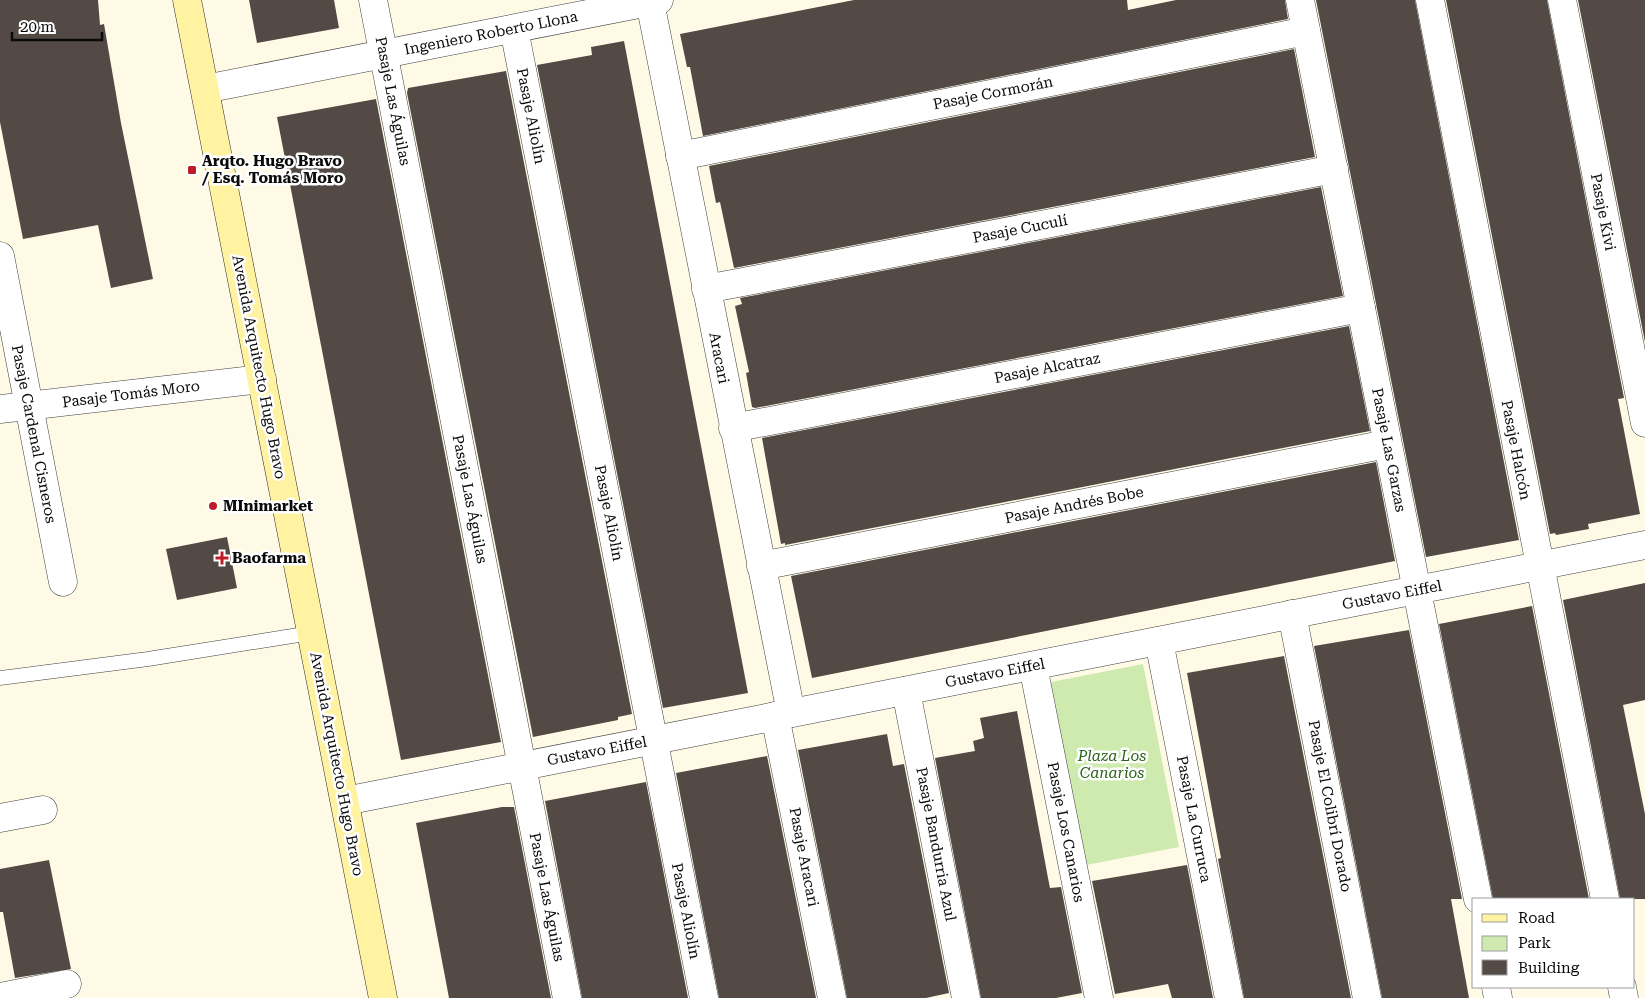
<svg xmlns="http://www.w3.org/2000/svg" width="1645" height="998" viewBox="0 0 1645 998" font-family="'Roboto Serif',serif">
<rect width="100%" height="100%" fill="#fffae6"/>
<!-- green -->
<polygon fill="#cfeaaf" points="1143,664 1179,847 1081,866 1046,683"/>
<!-- building -->
<g fill="#534a46">
<polygon points="0,0 98,0 100,25 104,24 121,123 153,279 111,288 98,225 23,239 0,122"/>
<polygon points="249,0 334,0 339,28 257,43"/>
<polygon points="854,0 1127,0 1128,10 1176,0 1285,0 1288,19 703,136 690,67 687,67 680,34"/>
<polygon points="1316,0 1415,0 1519,540 1426,557"/>
<polygon points="1446,0 1547,0 1624,398 1618,399 1640,514 1588,524 1589,529 1556,535 1555,533 1550,534"/>
<polygon points="1578,0 1645,0 1645,342"/>
<polygon points="624,41 748,693 663,708 537,65 592,55 591,47"/>
<polygon points="1294,49 1315,157 734,268 720,202 716,203 709,166"/>
<polygon points="506,71 632,714 618,717 618,720 533,737 407,93 408,88"/>
<polygon points="376,99 501,742 401,760 277,117"/>
<polygon points="1321,187 1343,296 755,408 752,407 746,373 749,372 735,306 742,304 740,298"/>
<polygon points="1349,326 1370,431 785,545 785,543 781,544 762,438"/>
<polygon points="1376,462 1395,561 812,678 791,576"/>
<polygon points="227,537 237,588 177,600 166,549"/>
<polygon points="1645,583 1645,700 1623,705 1645,814 1645,899 1620,899 1563,600"/>
<polygon points="1532,606 1589,899 1493,899 1439,624"/>
<polygon points="1409,630 1462,899 1451,899 1469,998 1382,998 1314,646"/>
<polygon points="1284,656 1351,998 1244,998 1218,859 1221,858 1187,673"/>
<polygon points="1017,711 1048,878 1050,888 1061,887 1082,993 1056,998 981,998 935,758 975,751 973,741 984,738 980,718"/>
<polygon points="887,734 893,766 904,764 949,993 926,998 847,998 798,750"/>
<polygon points="767,756 816,998 719,998 676,773"/>
<polygon points="646,782 688,998 582,998 545,801"/>
<polygon points="502,807 514,807 551,998 449,998 416,823"/>
<polygon points="49,860 71,969 15,978 3,912 0,912 0,869"/>
<polygon points="1187,865 1213,998 1172,998 1168,984 1115,994 1092,881"/>
</g>
<g fill="none" stroke-linecap="round" stroke-linejoin="round">
<!-- lane casing -->
<g stroke="#3d3d3d" stroke-width="15">
<polyline id="lane" points="0,678 148,659 311,633"/>
</g>
<!-- street casing -->
<g stroke="#3d3d3d" stroke-width="29">
<g id="street">
<polyline points="373,0 567,998"/>
<polyline points="1300,0 1478,899"/>
<polyline points="1430,0 1605,899"/>
<polyline points="1562,0 1645,423"/>
<polyline points="650,2 791,713"/>
<polyline points="514,29 704,998"/>
<polyline points="205,89 659,0"/>
<polyline points="680,156 1306,31"/>
<polyline points="0,256 63,582"/>
<polyline points="706,289 1334,169"/>
<polyline points="0,409 262,379"/>
<polyline points="733,428 1361,308"/>
<polyline points="761,566 1387,444"/>
<polyline points="1292,614 1367,998"/>
<polyline points="1159,641 1229,998"/>
<polyline points="1033,666 1099,998"/>
<polyline points="906,691 966,998"/>
<polyline points="775,716 832,998"/>
<polyline points="345,801 1645,545"/>
<polyline points="0,818 43,810"/>
<polyline points="1496,987 1498,998"/>
<polyline points="1622,987 1624,998"/>
<polyline points="0,997 67,984"/>
</g>
</g>
<!-- secondary casing -->
<g stroke="#2c2c2c" stroke-width="29">
<polyline id="secondary" points="187,0 383,998"/>
</g>
<!-- lane -->
<use href="#lane" stroke="#fff" stroke-width="14"/>
<!-- street -->
<use href="#street" stroke="#fff" stroke-width="28"/>
<!-- secondary -->
<use href="#secondary" stroke="#fff3a1" stroke-width="28"/>
</g>
<!-- markers -->
<g fill="#be1d28" stroke="#fff" stroke-width="2">
<rect x="187" y="165" width="10" height="10" rx="2.5"/>
<circle cx="213" cy="506" r="5"/>
<path d="M219.5 550.5h5v5h5v5h-5v5h-5v-5h-5v-5h5z"/>
</g>
<g text-anchor="middle" stroke-width="5" stroke-linejoin="round" paint-order="stroke">
<!-- street labels -->
<g font-size="15" fill="#0a0a0a" stroke="#fff">
<text transform="translate(491 33) rotate(-11)" y="5">Ingeniero Roberto Llona</text>
<text transform="translate(993 93) rotate(-11)" y="5">Pasaje Cormorán</text>
<text transform="translate(393 101) rotate(79)" y="5">Pasaje Las Águilas</text>
<text transform="translate(531 116) rotate(79)" y="5">Pasaje Aliolín</text>
<text transform="translate(1603 212) rotate(79)" y="5">Pasaje Kivi</text>
<text transform="translate(1020 229) rotate(-11)" y="5">Pasaje Cuculí</text>
<text transform="translate(719 358) rotate(79)" y="5">Aracari</text>
<text transform="translate(259 367) rotate(79)" y="5">Avenida Arquitecto Hugo Bravo</text>
<text transform="translate(1047 368) rotate(-11)" y="5">Pasaje Alcatraz</text>
<text transform="translate(131 394) rotate(-7)" y="5">Pasaje Tomás Moro</text>
<text transform="translate(34 434) rotate(79)" y="5">Pasaje Cardenal Cisneros</text>
<text transform="translate(1389 450) rotate(79)" y="5">Pasaje Las Garzas</text>
<text transform="translate(1516 450) rotate(79)" y="5">Pasaje Halcón</text>
<text transform="translate(470 499) rotate(79)" y="5">Pasaje Las Águilas</text>
<text transform="translate(1074 505) rotate(-11)" y="5">Pasaje Andrés Bobe</text>
<text transform="translate(609 513) rotate(79)" y="5">Pasaje Aliolín</text>
<text transform="translate(1392 595) rotate(-11)" y="5">Gustavo Eiffel</text>
<text transform="translate(995 673) rotate(-11)" y="5">Gustavo Eiffel</text>
<text transform="translate(597 751) rotate(-11)" y="5">Gustavo Eiffel</text>
<text transform="translate(337 764) rotate(79)" y="5">Avenida Arquitecto Hugo Bravo</text>
<text transform="translate(1330 806) rotate(79)" y="5">Pasaje El Colibrí Dorado</text>
<text transform="translate(1194 819) rotate(79)" y="5">Pasaje La Curruca</text>
<text transform="translate(1066 832) rotate(79)" y="5">Pasaje Los Canarios</text>
<text transform="translate(936 844) rotate(79)" y="5">Pasaje Bandurria Azul</text>
<text transform="translate(804 857) rotate(79)" y="5">Pasaje Aracari</text>
<text transform="translate(547 897) rotate(79)" y="5">Pasaje Las Águilas</text>
<text transform="translate(686 911) rotate(79)" y="5">Pasaje Aliolín</text>
</g>
<!-- poi labels -->
<g font-size="15" font-weight="bold" fill="#0a0a0a" stroke="#fff" text-anchor="start">
<text x="202" y="166">Arqto. Hugo Bravo<tspan x="202" dy="17">/ Esq. Tomás Moro</tspan></text>
<text x="223" y="511">MInimarket</text>
<text x="232" y="563">Baofarma</text>
</g>
<!-- park labels -->
<g font-size="15" font-style="italic" fill="#2a6319" stroke="#fff">
<text x="1112" y="761">Plaza Los<tspan x="1112" dy="17">Canarios</tspan></text>
</g>
</g>
<!-- legend -->
<rect x="1472" y="898" width="162" height="90" fill="#ffffff" stroke="#9d9d9d"/>
<rect x="1482" y="914" width="25" height="8" fill="#fff3a1" stroke="#9d9d9d"/>
<text x="1518" y="923" font-size="15" fill="#0a0a0a">Road</text>
<rect x="1482" y="936" width="25" height="15" fill="#cfeaaf" stroke="#9d9d9d"/>
<text x="1518" y="948" font-size="15" fill="#0a0a0a">Park</text>
<rect x="1482" y="960" width="25" height="15" fill="#534a46" stroke="#9d9d9d"/>
<text x="1518" y="973" font-size="15" fill="#0a0a0a">Building</text>
<!-- scale -->
<path d="M12 32v8h90v-8" fill="none" stroke="#0a0a0a" stroke-width="2.5"/>
<text x="20" y="32" font-size="15" fill="#0a0a0a" stroke="#ffffff" stroke-width="4" paint-order="stroke">20 m</text>
</svg>
